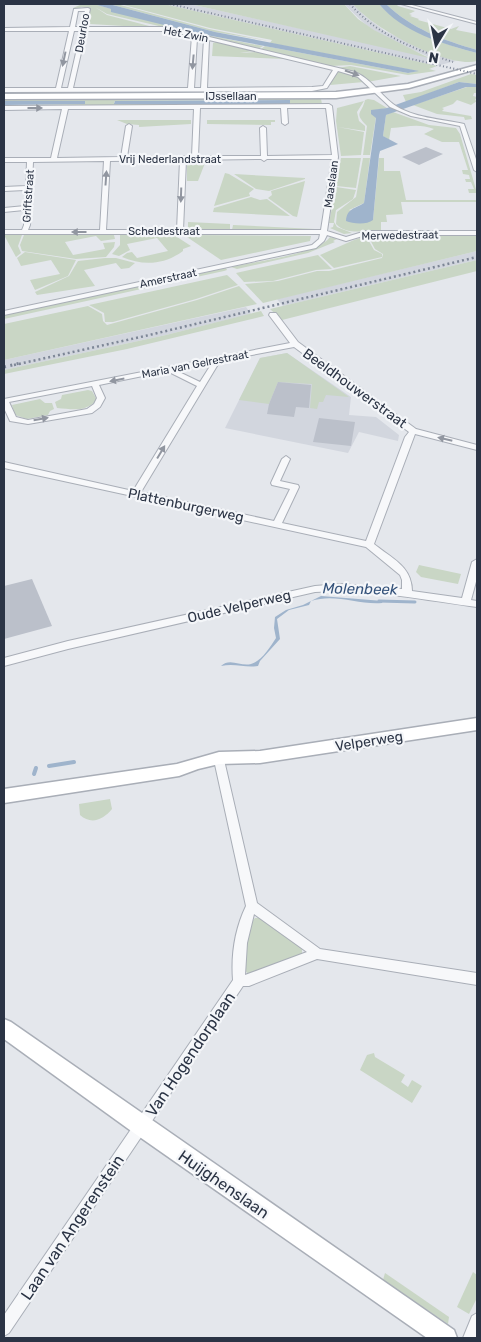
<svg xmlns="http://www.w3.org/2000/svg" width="481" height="1342" viewBox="0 0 481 1342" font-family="Rubik,sans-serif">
<rect width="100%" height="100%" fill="#e4e7ec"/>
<!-- built -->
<g fill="#d2d6de">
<polygon points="164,4 190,4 429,57 386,38 366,25 344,4 353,4 366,17 385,31 427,51 456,61 436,66"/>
<polygon points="477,251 477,260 283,306 277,299"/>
<polygon points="246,307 251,314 166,335 4,370 4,360"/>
<polygon points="287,353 351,397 349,415 376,417 399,435 398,441 359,432 348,453 225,428 260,358"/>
</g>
<!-- green -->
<g fill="#c9d6c5" fill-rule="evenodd">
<polygon points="76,4 94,4 201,34 263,46 258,49 107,14 95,7 107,15 157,28 90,24 87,23 90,10 82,7 73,10 73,8 80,5"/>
<polygon points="109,4 117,4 209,29 269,41 215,32"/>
<polygon points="120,4 164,4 437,66 429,69 436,71 408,75 351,65 331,66 261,49 265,46 408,73 417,71 270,43 272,40 210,28"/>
<polygon points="190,4 344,4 358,19 374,30 429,58"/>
<path d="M353,4H379C403,31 443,44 477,53V61C448,69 372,28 353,4Z"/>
<path d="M386,4H396L398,6L415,11L409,14L412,15L410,16L419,19L418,20L451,29L459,26L456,30L477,34V50C443,40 412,29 386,4Z"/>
<polygon points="216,42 254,51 240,53 257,52 286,59 212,56 213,43"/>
<polygon points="350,66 401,76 367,82 362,77 337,68"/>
<polygon points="339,71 356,75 364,82 330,85 335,72"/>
<polygon points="471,74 477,75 477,84 459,82 406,102 403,95 421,92"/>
<polygon points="470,86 477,87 477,93 474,93 473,96 477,97 475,100 477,101 471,105 457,100 453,104 442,108 444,109 442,111 471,116 472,119 465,120 464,117 437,114 413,105"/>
<path d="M281,98L321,99L322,104L4,107V105L85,104L4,101V99ZM290,100V104L114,103L115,101Z"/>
<path d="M368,99L374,100L387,108L371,111L376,117L370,155H363L367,126C353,112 362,114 365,100Z"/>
<polygon points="364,101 357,112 359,121 365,126 365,131 338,127 364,132 361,155 341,156 336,121 337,108"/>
<path d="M393,112L429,125L456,128L460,134L477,193H469L468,189H474L471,182H466L465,179H470L469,175L463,174L462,170H468L459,142H442L424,134L434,129C418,123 407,127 391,128L389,140L383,136L386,115Z"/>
<polygon points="117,120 191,120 191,124 139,127 139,125 127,124"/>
<polygon points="207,120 275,120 275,122 271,122 271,125 207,124"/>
<polygon points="341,158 361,158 356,188 336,186"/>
<path d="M363,158H370L364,203L349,210L373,220L379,158H384V171H400L406,200H477V207L476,202H401L403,214L386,215L387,222H381V230C367,230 347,236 336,224L337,212L356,197Z"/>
<polygon points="187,163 205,163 198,181 187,181"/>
<polygon points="225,173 229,174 254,189 249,193 250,196 214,206"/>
<polygon points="234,174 305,178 305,179 269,191 256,189"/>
<polygon points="305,181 297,217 293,216 268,198 272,195 271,191"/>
<polygon points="336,187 356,190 353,199 336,210 334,222 337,227 352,233 344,234 330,228 333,227 334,223 329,223"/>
<polygon points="251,197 260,200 267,199 290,216 213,212 214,208"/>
<polygon points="188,222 230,224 230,229 188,230"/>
<polygon points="233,225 315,229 232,230"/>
<polygon points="4,235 22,235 18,246 21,253 16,257"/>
<polygon points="24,235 114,235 115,239 101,241 96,236 65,242 73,255 105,249 103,243 115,242 114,247 106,257 76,259 22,251 20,245"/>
<path d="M120,235H174L191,246L183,249V251C164,265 143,266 122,257L127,253L132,252L137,258L168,251L157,238L127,244L130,250L119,256L112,254L120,245Z"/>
<polygon points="184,235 311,236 310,241 221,260"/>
<polygon points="366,236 374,250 382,254 382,257 334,268 320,255 354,240"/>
<polygon points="368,236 477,236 477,251 263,303 245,284 278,281 317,271 329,271 382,258 383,254 375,249"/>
<path d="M330,237L337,239L333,241L335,242L308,253L237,269L231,267C253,262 318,254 330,237Z"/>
<polygon points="25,252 76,260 68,276 35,290 30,280 60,274 51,260 21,266 17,258"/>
<polygon points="318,255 332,269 316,270 273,281 244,282 236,273"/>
<polygon points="105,258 116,258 135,263 129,268 121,269 116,263 84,270 95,286 37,295 35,292 69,276 78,261"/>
<polygon points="477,260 477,271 282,320 270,309"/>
<polygon points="226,268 227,270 224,271 4,319 4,315"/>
<polygon points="227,275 238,285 196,299 113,322 105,322 104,313 89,305"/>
<polygon points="239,286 257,304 4,360 4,324 88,306 102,314 103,321 107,325 197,300"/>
<polygon points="261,311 264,316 127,349 4,374 4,370 166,335"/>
<polygon points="287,353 349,397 326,395 323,402 319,402 317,409 310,408 312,384 278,382 269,404 239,400 260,358"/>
<path d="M88,390L92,391L97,400C84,413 72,409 57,408L55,402L61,399L62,395Z"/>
<polygon points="40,399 45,403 52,403 54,409 50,411 48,415 27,419 15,415 12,405"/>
<polygon points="419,565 461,574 458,584 421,577 416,572"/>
<path d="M110,799L112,809C103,820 91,825 80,815L79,804Z"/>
<path d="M255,918H262L302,948V955L249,975L243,968C245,957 247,924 255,918Z"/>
<polygon points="374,1053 375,1057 405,1075 401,1082 408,1087 412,1080 422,1086 412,1103 360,1070 367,1055"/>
<polygon points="473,1272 477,1275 477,1298 469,1314 457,1307"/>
<polygon points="385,1273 449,1317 448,1324 383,1280"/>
</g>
<!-- water -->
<g fill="#9fb4cc">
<polygon points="94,4 109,4 215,32 419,71 408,73 201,34 111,12 111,9"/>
<path d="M379,4H386C412,29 443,40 477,50V53C443,44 402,32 379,4Z"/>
<path d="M459,82L477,84V87H466L386,115L383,136L398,144L380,151L379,155L373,220C367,225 353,224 346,221C347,208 355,209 364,203L376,118L371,114V110L387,108Z"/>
<polygon points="290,100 290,104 114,104 115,101"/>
<polygon points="4,101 85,101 85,104 4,105"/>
<path d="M321,596L383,601L382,603C358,605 335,593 311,601L309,605L289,610L277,619L280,639L260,661L258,666C245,668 235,663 221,666C230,657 241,667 251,664C262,661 270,647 276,638L274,628L275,617L286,610L303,605Z"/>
</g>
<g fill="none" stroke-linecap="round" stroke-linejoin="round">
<!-- stream-far1 -->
<polyline stroke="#9fb4cc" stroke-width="3" points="379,601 415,602"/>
<!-- stream -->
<g stroke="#9fb4cc" stroke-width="4">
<polyline points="49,766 74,762"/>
<polyline points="34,774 36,768"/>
</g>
</g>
<!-- building -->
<g fill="#bbc0ca">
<polygon points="426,147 443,154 419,165 402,157"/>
<polygon points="278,382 311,385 309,408 296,407 294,417 267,414 269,404"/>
<polygon points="319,418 355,422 351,446 313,442"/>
<polygon points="32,579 52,626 4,639 4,586"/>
</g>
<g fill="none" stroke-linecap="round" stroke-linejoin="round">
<!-- street casing -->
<g stroke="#a9aeb7" stroke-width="2">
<g id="street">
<polygon points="401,4 408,4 477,22 477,24"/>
<path d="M88,8L90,9L86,27H168L355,72C371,79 380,94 393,104C412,118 442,119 464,124L477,162V172L474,170L460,126L411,116L390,107L358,77L338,71L327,88L312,91L4,92V88H56L69,31H4V28L70,27L74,9ZM78,11H85L81,27H75ZM74,31H81L68,88H61ZM86,31H168L192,36L188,88H73ZM197,38L204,39L201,88H194ZM209,40L333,70L323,86L312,87L207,88Z"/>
<path d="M329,104L332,106L338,157L327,231L346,237L366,231H477V235H366L346,241L327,235L324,241L316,248L4,315V311L312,245L319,239L320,234H4V230H22L24,225V210L4,212V208L25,206V190L4,191V187L26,186L27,162H4V158H51L62,109L4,110V106ZM200,108H281L282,123L285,125L288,123L287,108H326L332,155L267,156L266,128L263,126L260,128L261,156H198ZM68,109H194L192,156L127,157L132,126L129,124L126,126L121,157L57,158ZM261,159L264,161L267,159H332L321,230H183L186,160ZM180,160L177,230H106L110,161ZM104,161L100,230H28L30,225L33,162Z"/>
<path d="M270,313H276L298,342L416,429L477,445V450L415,434L374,544C391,558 412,566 412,591L462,598L472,562L477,559V578L471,600L477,601V607C423,600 370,588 315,592L68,649L4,666V658L68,641L315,586L340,584L402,589V580L400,575L366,547L4,468V462L133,491L197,386L167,371L99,385L105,398L100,407L92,413L28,424L10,421L4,408V399L290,343L269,315ZM294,347L409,432L405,437L366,541L282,523L299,487L298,485L280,481L290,459L286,456L282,459L271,483L272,485L290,489L274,521L141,492L220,361ZM212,363L200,382L175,370ZM92,386L97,398L94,404L87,409L28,420L16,417L9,402Z"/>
<path d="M219,756L223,757L224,760L257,903L320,949L477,973V985L317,959L249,986H243L9,1333L4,1336V1315L233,980C231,955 235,929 246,906L214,760L215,757ZM254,914L307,952L245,975L247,943Z"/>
<polygon points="477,1313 477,1338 463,1338 472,1316"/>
</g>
</g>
<!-- secondary casing -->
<g stroke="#a9aeb7" stroke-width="3">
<g id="secondary">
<polygon points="477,65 477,69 409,88 336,98 4,99 4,94 336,92 408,84"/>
<polygon points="477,718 477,730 260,763 219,764 198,769 179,776 4,803 4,789 177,764 219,752 260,751"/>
<polygon points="4,1019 11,1022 454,1330 457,1338 427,1338 134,1133 4,1039"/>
</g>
</g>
<!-- street -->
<use href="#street" fill="#f7f8fa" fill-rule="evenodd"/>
<!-- secondary -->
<use href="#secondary" fill="#fff" fill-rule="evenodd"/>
<!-- rail-far2 -->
<g stroke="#7d8696" stroke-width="2" stroke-dasharray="1 2.5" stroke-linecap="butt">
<polyline points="170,4 477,74"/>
<path d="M350,4C377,35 414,49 453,62"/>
</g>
<!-- rail-far1 -->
<polyline stroke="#7d8696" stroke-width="2.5" stroke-dasharray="2 3" stroke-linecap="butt" points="14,365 145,336 477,257"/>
<!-- rail -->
<polyline stroke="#7d8696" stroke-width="3" stroke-dasharray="2 4.5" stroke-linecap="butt" points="4,367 20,363"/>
</g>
<!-- one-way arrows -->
<defs><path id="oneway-solid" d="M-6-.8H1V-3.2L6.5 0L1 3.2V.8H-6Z" transform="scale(1.25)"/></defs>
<g fill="#9196a0">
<use href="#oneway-solid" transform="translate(64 59) rotate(102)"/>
<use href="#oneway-solid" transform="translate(193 62) rotate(95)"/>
<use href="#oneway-solid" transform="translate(352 73) rotate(19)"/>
<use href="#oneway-solid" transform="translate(35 108)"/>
<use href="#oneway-solid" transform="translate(106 178) rotate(-86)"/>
<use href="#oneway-solid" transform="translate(181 195) rotate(92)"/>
<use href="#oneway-solid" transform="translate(79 232) rotate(180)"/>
<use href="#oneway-solid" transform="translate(117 380) rotate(169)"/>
<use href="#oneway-solid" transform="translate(41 419) rotate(-10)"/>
<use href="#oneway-solid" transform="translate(445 439) rotate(-167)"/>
<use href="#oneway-solid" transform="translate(161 452) rotate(-59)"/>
</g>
<g text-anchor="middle" stroke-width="4.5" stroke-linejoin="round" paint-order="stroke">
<!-- far-street labels -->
<g font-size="11" fill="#2b3445" stroke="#f4f6f9">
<text transform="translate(82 33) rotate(-80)" y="4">Deurloo</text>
<text transform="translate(186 34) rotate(11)" y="4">Het Zwin</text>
<text x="231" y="100">IJssellaan</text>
<text x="170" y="163">Vrij Nederlandstraat</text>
<text transform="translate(331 184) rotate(-82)" y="4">Maaslaan</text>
<text transform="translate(28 196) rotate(-86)" y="4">Griftstraat</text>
<text x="164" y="235">Scheldestraat</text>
<text transform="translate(400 235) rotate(-1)" y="4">Merwedestraat</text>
<text transform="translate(168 278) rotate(-12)" y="4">Amerstraat</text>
<text transform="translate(195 364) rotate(-11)" y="4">Maria van Gelrestraat</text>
</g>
<!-- street labels -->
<g font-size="14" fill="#2b3445" stroke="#f4f6f9">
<text transform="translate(355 388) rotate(36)" y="5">Beeldhouwerstraat</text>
<text transform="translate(186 505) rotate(12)" y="5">Plattenburgerweg</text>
<text transform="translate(239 606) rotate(-13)" y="5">Oude Velperweg</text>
<text transform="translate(369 741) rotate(-9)" y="5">Velperweg</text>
</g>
<!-- water labels -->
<g font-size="15" font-style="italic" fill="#34527a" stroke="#f4f6f9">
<text transform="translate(360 589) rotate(1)" y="5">Molenbeek</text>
</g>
<!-- near-street labels -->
<g font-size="16" fill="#2b3445" stroke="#f4f6f9">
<text transform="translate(190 1054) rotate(-56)" y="6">Van Hogendorplaan</text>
<text transform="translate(224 1184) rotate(35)" y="6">Huijghenslaan</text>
<text transform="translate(72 1227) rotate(-56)" y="6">Laan van Angerenstein</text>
</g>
</g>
<!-- border -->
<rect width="481" height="1342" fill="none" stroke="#2b3445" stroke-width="10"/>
<!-- north arrow -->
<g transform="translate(436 45) rotate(190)" stroke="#f4f6f9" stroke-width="4" paint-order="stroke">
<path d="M0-4L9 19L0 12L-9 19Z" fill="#2b3445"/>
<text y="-8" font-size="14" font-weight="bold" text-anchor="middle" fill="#2b3445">N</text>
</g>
</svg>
